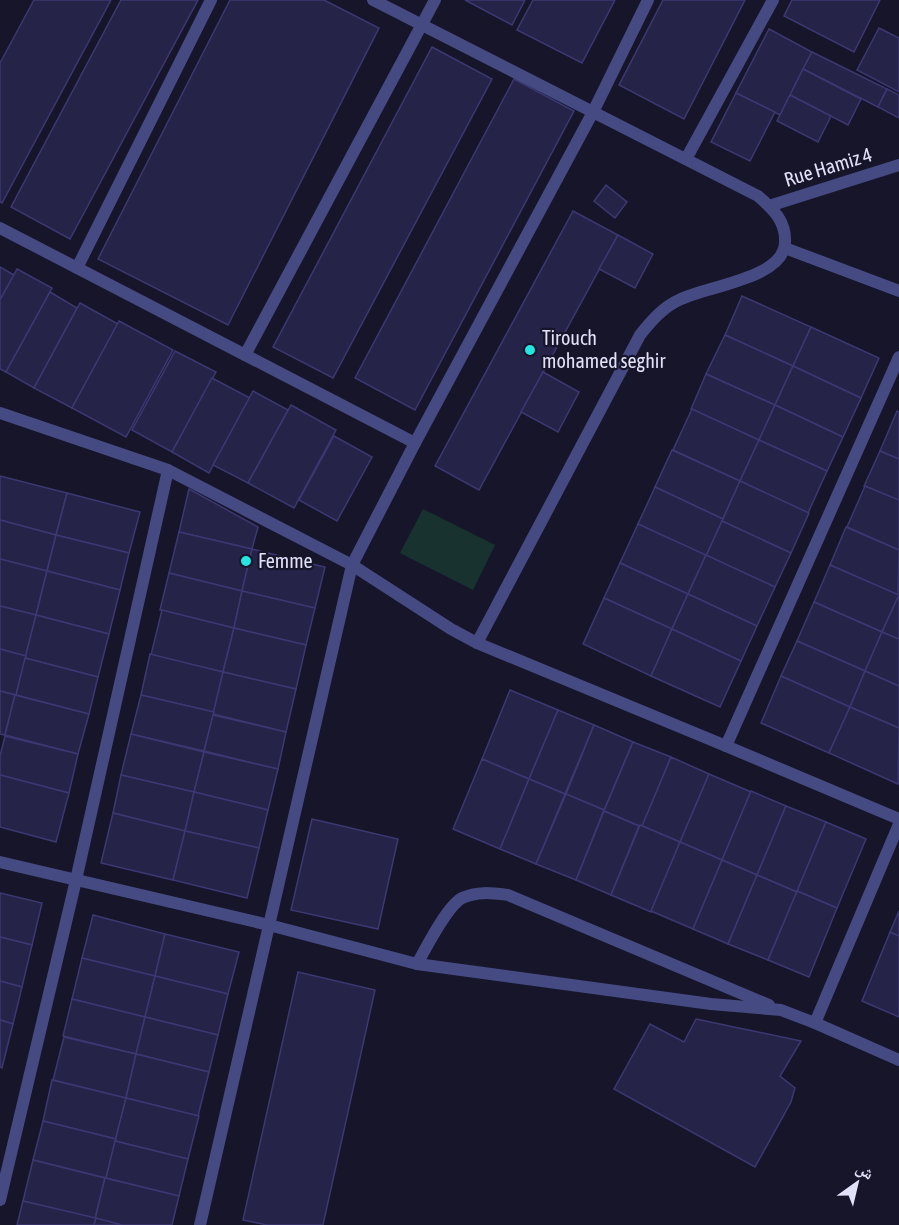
<svg xmlns="http://www.w3.org/2000/svg" width="899" height="1225" viewBox="0 0 899 1225" font-family="'Asap Condensed','Noto Naskh Arabic',sans-serif">
<rect width="100%" height="100%" fill="#16152a"/>
<!-- green -->
<polygon fill="#18332f" points="423,509 495,545 473,590 400,553"/>
<!-- building -->
<g fill="#262349" stroke="#3c3872" stroke-width="1.5">
<polygon points="34,0 111,0 2,203 0,202 0,63"/>
<polygon points="121,0 198,0 70,239 11,207"/>
<polygon points="230,0 324,0 379,28 228,325 98,259"/>
<polygon points="465,0 525,0 512,25"/>
<polygon points="533,0 615,0 582,63 517,30"/>
<polygon points="663,0 745,0 684,119 619,85"/>
<polygon points="792,0 880,0 854,52 784,16"/>
<polygon points="879,28 899,38 899,92 857,70"/>
<polygon points="769,29 812,52 780,115 736,93"/>
<polygon points="432,47 492,79 333,378 273,347"/>
<polygon points="812,52 887,89 878,107 803,69"/>
<polygon points="803,69 861,99 848,125 790,95"/>
<polygon points="514,79 574,111 415,410 355,378"/>
<polygon points="887,89 899,95 899,118 878,107"/>
<polygon points="736,93 775,112 750,161 711,142"/>
<polygon points="790,95 831,116 818,142 777,121"/>
<polygon points="606,185 627,202 615,218 594,201"/>
<polygon points="573,211 618,235 479,490 435,466"/>
<polygon points="618,235 653,254 635,288 599,269"/>
<polygon points="0,267 14,275 0,300"/>
<polygon points="17,269 52,288 6,372 0,369 0,300"/>
<polygon points="50,292 77,308 34,388 6,372"/>
<polygon points="742,296 811,327 793,366 725,335"/>
<polygon points="80,303 118,324 72,408 34,388"/>
<polygon points="119,321 173,350 126,437 72,408"/>
<polygon points="811,327 879,358 861,398 793,366"/>
<polygon points="725,335 793,366 775,405 706,374"/>
<polygon points="175,351 216,372 172,452 132,430"/>
<polygon points="793,366 861,398 843,437 775,405"/>
<polygon points="543,372 579,392 558,432 521,412"/>
<polygon points="706,374 775,405 759,440 691,409"/>
<polygon points="212,378 250,398 209,473 172,452"/>
<polygon points="253,391 288,410 248,483 213,465"/>
<polygon points="291,405 336,430 294,508 248,483"/>
<polygon points="775,405 843,437 827,471 759,440"/>
<polygon points="692,409 759,440 740,481 673,450"/>
<polygon points="897,411 899,412 899,459 880,451"/>
<polygon points="334,436 372,457 337,521 299,500"/>
<polygon points="759,440 827,471 808,513 740,481"/>
<polygon points="672,450 740,481 723,519 655,487"/>
<polygon points="880,451 899,459 899,501 864,486"/>
<polygon points="0,476 67,493 56,535 0,520"/>
<polygon points="740,481 809,513 791,553 722,521"/>
<polygon points="865,486 899,500 899,550 847,527"/>
<polygon points="655,487 723,519 706,556 638,524"/>
<polygon points="189,489 258,527 252,549 179,532"/>
<polygon points="67,493 140,512 129,553 56,535"/>
<polygon points="0,520 56,535 47,571 0,559"/>
<polygon points="722,521 791,553 775,587 706,556"/>
<polygon points="638,524 706,555 688,594 620,563"/>
<polygon points="846,527 899,550 898,595 830,565"/>
<polygon points="179,532 252,549 242,591 169,573"/>
<polygon points="56,535 129,553 120,590 47,571"/>
<polygon points="252,549 325,567 315,608 242,591"/>
<polygon points="706,555 775,587 757,626 688,594"/>
<polygon points="0,559 47,571 36,615 0,606"/>
<polygon points="620,563 688,594 672,629 604,598"/>
<polygon points="830,565 899,595 882,632 814,602"/>
<polygon points="47,571 120,590 109,634 36,615"/>
<polygon points="169,573 242,591 234,628 160,610"/>
<polygon points="242,591 315,608 306,645 234,628"/>
<polygon points="688,594 757,626 741,661 672,629"/>
<polygon points="898,597 899,598 899,640 882,632"/>
<polygon points="604,598 672,629 651,676 583,644"/>
<polygon points="814,602 882,632 865,671 797,641"/>
<polygon points="0,606 36,615 26,656 0,649"/>
<polygon points="162,610 234,628 223,672 151,655"/>
<polygon points="36,615 109,634 98,677 25,658"/>
<polygon points="234,628 306,645 296,689 223,672"/>
<polygon points="672,629 741,661 720,707 651,676"/>
<polygon points="882,632 899,639 899,686 865,671"/>
<polygon points="797,641 865,671 850,707 781,676"/>
<polygon points="0,649 26,656 16,695 0,691"/>
<polygon points="150,654 223,672 214,712 141,695"/>
<polygon points="25,658 98,677 89,714 16,695"/>
<polygon points="865,671 899,686 899,728 850,707"/>
<polygon points="223,672 296,689 286,732 213,714"/>
<polygon points="781,676 850,707 829,753 761,723"/>
<polygon points="510,690 558,710 529,779 482,759"/>
<polygon points="0,691 15,695 5,735 0,734"/>
<polygon points="15,695 89,714 78,754 5,735"/>
<polygon points="141,695 214,712 204,751 131,734"/>
<polygon points="850,707 899,728 898,784 829,753"/>
<polygon points="558,710 594,725 565,794 529,779"/>
<polygon points="213,715 286,732 278,769 204,751"/>
<polygon points="594,725 633,742 604,810 566,794"/>
<polygon points="131,734 204,752 194,792 121,775"/>
<polygon points="5,736 78,754 69,793 0,775 0,756"/>
<polygon points="633,742 671,757 642,827 604,811"/>
<polygon points="204,752 278,769 268,810 194,792"/>
<polygon points="671,757 709,774 680,842 642,826"/>
<polygon points="482,759 529,779 500,849 453,829"/>
<polygon points="709,774 751,792 722,860 680,842"/>
<polygon points="0,775 69,793 56,842 0,827"/>
<polygon points="121,775 194,792 185,831 113,813"/>
<polygon points="529,779 565,794 536,864 500,849"/>
<polygon points="751,791 786,806 757,875 722,860"/>
<polygon points="194,792 268,810 259,848 185,831"/>
<polygon points="566,794 604,810 576,880 536,864"/>
<polygon points="786,806 826,822 797,892 757,875"/>
<polygon points="604,811 639,826 611,895 576,880"/>
<polygon points="113,813 185,831 173,880 101,863"/>
<polygon points="312,819 398,839 378,929 291,910"/>
<polygon points="826,822 866,839 837,908 797,891"/>
<polygon points="640,825 680,842 651,912 611,895"/>
<polygon points="185,831 259,848 247,898 173,880"/>
<polygon points="680,842 722,860 693,929 651,911"/>
<polygon points="722,860 757,875 728,944 693,929"/>
<polygon points="757,875 797,892 768,960 728,944"/>
<polygon points="797,891 837,908 809,977 768,960"/>
<polygon points="0,893 42,903 32,945 0,937"/>
<polygon points="899,911 899,936 890,932"/>
<polygon points="93,915 165,934 155,976 82,958"/>
<polygon points="890,932 899,936 899,1017 862,1001"/>
<polygon points="165,934 239,952 228,994 155,976"/>
<polygon points="0,937 32,945 22,987 0,981"/>
<polygon points="82,958 155,976 145,1017 72,999"/>
<polygon points="298,972 375,990 323,1225 267,1225 243,1220"/>
<polygon points="155,976 228,994 218,1035 145,1017"/>
<polygon points="0,981 22,987 13,1024 0,1020"/>
<polygon points="72,999 145,1017 136,1054 63,1036"/>
<polygon points="145,1017 218,1035 209,1072 136,1054"/>
<polygon points="696,1019 801,1041 780,1076 795,1088 791,1102 755,1167 614,1089 650,1024 684,1042"/>
<polygon points="0,1020 13,1024 2,1068 0,1067"/>
<polygon points="64,1037 136,1054 126,1098 53,1080"/>
<polygon points="136,1054 209,1072 198,1116 126,1098"/>
<polygon points="52,1080 126,1098 116,1139 43,1121"/>
<polygon points="126,1098 199,1116 188,1159 115,1141"/>
<polygon points="43,1121 116,1139 106,1178 33,1160"/>
<polygon points="115,1141 188,1159 179,1196 106,1178"/>
<polygon points="33,1160 105,1178 95,1219 23,1201"/>
<polygon points="105,1178 179,1196 172,1225 121,1225 95,1219"/>
<polygon points="23,1201 96,1218 94,1225 17,1225"/>
<polygon points="96,1218 122,1225 94,1225"/>
</g>
<g fill="none" stroke-linecap="round" stroke-linejoin="round">
<!-- service -->
<g stroke="#454a83" stroke-width="12">
<polyline points="77,268 211,0"/>
<polyline points="245,355 435,0"/>
</g>
<!-- minor -->
<g stroke="#454a83" stroke-width="12">
<path d="M373,0L758,196C773,209 786,221 785,242C785,278 708,286 681,299C663,307 652,320 640,335L477,643"/>
<polyline points="686,159 773,0"/>
<polyline points="769,206 899,165"/>
<polyline points="0,228 415,443"/>
<polyline points="785,248 899,291"/>
<polyline points="726,746 899,357"/>
<polyline points="0,862 269,925 417,964 711,1004 781,1010 815,1023 899,1060"/>
<path d="M417,964C426,948 447,906 462,898C477,891 492,893 508,895L769,1005"/>
<polyline points="815,1023 899,824"/>
<polyline points="0,1200 76,880 168,470"/>
<polyline points="200,1225 352,565 415,443 593,112 648,0"/>
</g>
<!-- tertiary -->
<polyline stroke="#454a83" stroke-width="12" points="0,413 168,470 352,565 451,629 477,643 726,746 899,819"/>
</g>
<!-- markers -->
<g fill="#24e5e1" stroke="#16152a" stroke-width="2">
<circle cx="530" cy="350" r="6"/>
<circle cx="246" cy="561" r="6"/>
</g>
<g text-anchor="middle" stroke-width="4.5" stroke-linejoin="round" paint-order="stroke">
<!-- street labels -->
<g font-size="20" fill="#e1e1fb" stroke="#16152a">
<text transform="translate(828 167) rotate(-17)" y="7">Rue Hamiz 4</text>
</g>
<!-- poi labels -->
<g font-size="20" fill="#e1e1fb" stroke="#16152a" text-anchor="start">
<text x="542" y="345">Tirouch<tspan x="542" dy="23">mohamed seghir</tspan></text>
<text x="258" y="568">Femme</text>
</g>
</g>
<!-- north arrow -->
<g transform="translate(857 1183) rotate(34)" stroke="#16152a" stroke-width="4.5" paint-order="stroke">
<path d="M0-4.5L10 22L0 15L-10 22Z" fill="#e1e1fb"/>
<text y="-9" font-size="16" font-weight="bold" text-anchor="middle" fill="#e1e1fb">ش</text>
</g>
</svg>
